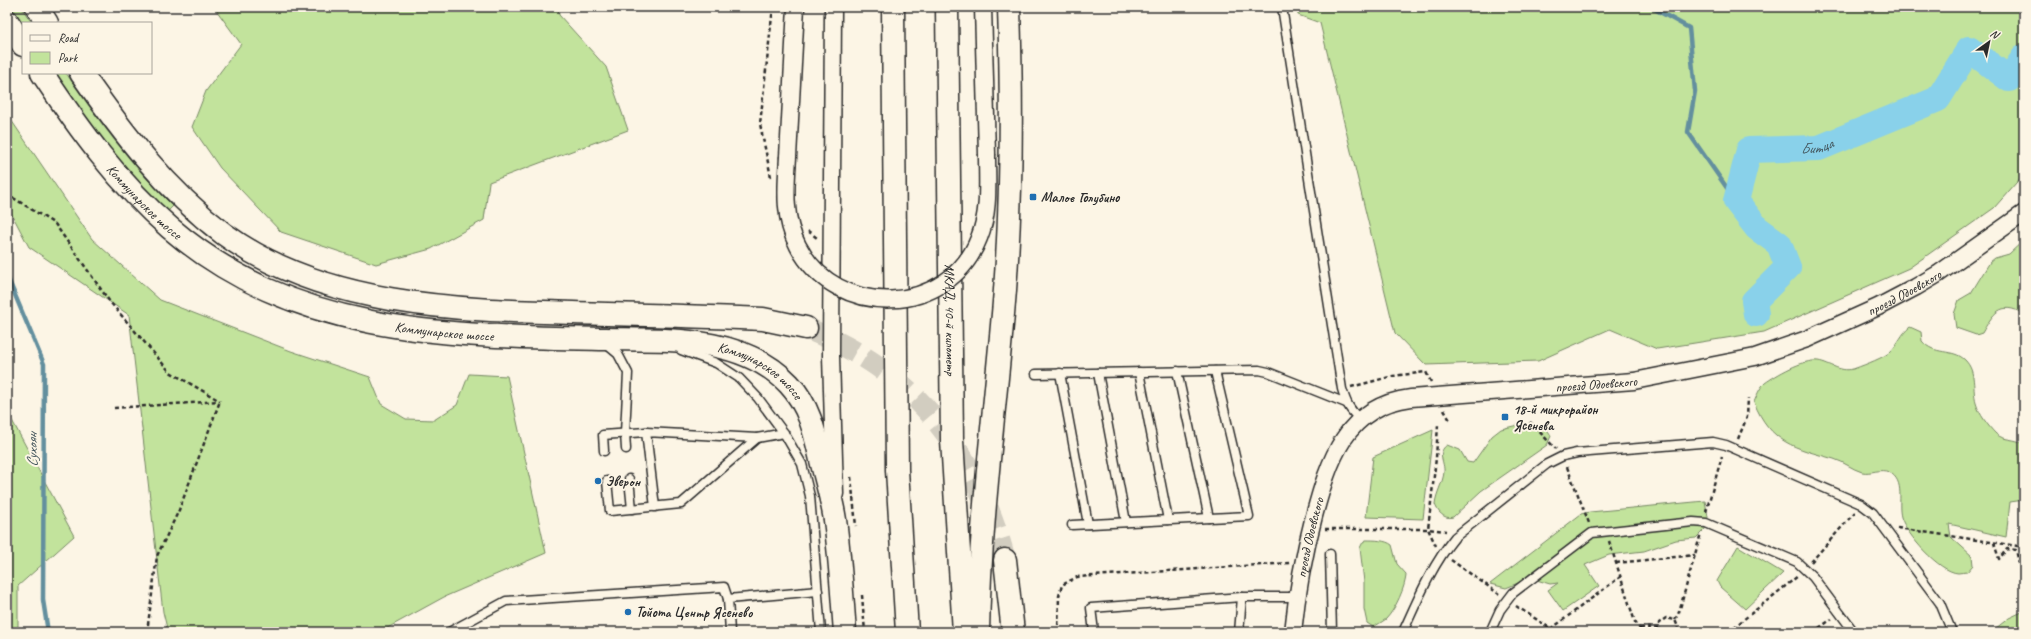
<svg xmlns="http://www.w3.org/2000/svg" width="2031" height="639" viewBox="0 0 2031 639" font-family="Caveat,sans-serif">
<rect width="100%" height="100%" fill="#fcf5e5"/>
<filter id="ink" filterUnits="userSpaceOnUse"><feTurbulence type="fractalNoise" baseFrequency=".025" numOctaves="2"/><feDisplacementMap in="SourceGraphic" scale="8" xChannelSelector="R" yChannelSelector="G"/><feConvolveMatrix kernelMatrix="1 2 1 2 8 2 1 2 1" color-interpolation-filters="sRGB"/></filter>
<g filter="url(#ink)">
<!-- green -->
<g fill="#c2e39c" stroke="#768764">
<polygon points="11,7 21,7 32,23 23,23 23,25"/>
<polygon points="214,7 558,7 559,15 606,67 628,130 489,182 484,220 431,249 376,264 281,232 220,168 192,127 206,91 241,44"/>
<polygon points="1297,7 2024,7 2024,174 1994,208 1909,268 1764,332 1657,349 1610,329 1538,361 1426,365 1395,333 1320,23 1298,15"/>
<path d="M55,73H66C98,120 132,166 173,206L167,212C124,170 89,123 55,73Z"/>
<polygon points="7,114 92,239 160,300 291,351 370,377 381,404 406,419 434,420 457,405 469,374 507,376 546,553 444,597 380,632 168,632 163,612 129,315 29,247 7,205"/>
<path d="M2024,240V314C2000,300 1993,314 1982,333L1976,335L1956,328L1954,314L1959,300L1971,293L1990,262L1995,258L2009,254Z"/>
<path d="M1910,327L1921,332L1922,341C1934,356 1953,348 1965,360C1977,372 1972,389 1976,403C1979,414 1988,426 1996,434C2004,441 2015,438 2024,444V500L2010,502L2006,537L1949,524L1951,537L1972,556L1973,565L1967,572C1964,572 1961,573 1958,573C1939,572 1906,534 1901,517C1897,502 1906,481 1889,472C1880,468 1871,474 1862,472C1852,469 1844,462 1834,459C1795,448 1770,443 1754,402C1757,396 1759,388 1765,383C1776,375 1803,359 1818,361C1831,363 1841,374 1856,368C1864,365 1886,357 1891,351C1899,343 1901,334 1910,327Z"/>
<polygon points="7,411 74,536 18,586 18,632 7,632"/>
<path d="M1522,424C1534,424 1546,424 1551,436L1547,445L1481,491L1453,517C1444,520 1437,511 1435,504C1436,493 1443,483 1444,472C1445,462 1436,453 1447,445L1460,450L1467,462L1473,463L1492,436L1501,429Z"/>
<polygon points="1433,430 1423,519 1366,517 1373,457"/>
<polygon points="1705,501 1708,517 1705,529 1696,538 1676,540 1644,551 1609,555 1585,565 1599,586 1563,611 1548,590 1558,583 1550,584 1530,578 1506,588 1490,584 1581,514 1590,512"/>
<path d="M1366,540C1374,540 1386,540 1392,545L1397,564L1406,574C1406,586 1395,610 1386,619C1382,622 1377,625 1373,627L1367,623L1364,609V582L1360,548L1363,542Z"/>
<polygon points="1738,546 1783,573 1745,609 1720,587 1717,581"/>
<polygon points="2024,611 2024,632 1991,632 2009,618"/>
</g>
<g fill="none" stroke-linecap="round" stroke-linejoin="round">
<!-- stream -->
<g stroke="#638f9e" stroke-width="4.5">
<polyline points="1651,7 1689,28 1695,91 1688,132 1736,201"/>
<polyline points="7,276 44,364 43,600 48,632"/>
</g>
<!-- river -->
<path stroke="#89d1ea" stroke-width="26" id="s1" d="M1756,314L1754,301L1788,267L1779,244L1757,228L1736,201L1749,150L1819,148L1938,99L1969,49L2009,79L2024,57"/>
<!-- secondary-tunnel -->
<path stroke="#d2cdc0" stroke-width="22" stroke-dasharray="22 11" stroke-linecap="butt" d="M806,328C830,338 854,350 876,365C942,410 985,483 1005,560"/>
<!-- lane casing -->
<g stroke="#2b2b2b" stroke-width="11">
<g id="lane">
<path d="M1282,7L1342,389C1346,402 1349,410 1360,419"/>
<polyline points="606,344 618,354 628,373 625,433 626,449"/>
<polyline points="681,350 716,363 739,378 758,398 784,433 802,464 810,496 821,632"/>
<polyline points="1177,371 1209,518"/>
<polyline points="1139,372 1168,520"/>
<polyline points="1060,373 1088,524"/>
<polyline points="1098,373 1126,522"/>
<polyline points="1036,374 1259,370 1268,372 1346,403"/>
<polyline points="604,451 603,435 646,432"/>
<polyline points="629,479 632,509"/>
<polyline points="607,481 610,511 681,504 757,438 784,433"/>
<polyline points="655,507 646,432 757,438"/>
<polyline points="1072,525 1249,516 1215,371"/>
<polyline points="1330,554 1332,632"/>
<polyline points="449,632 506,601 724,587 728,599"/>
<polyline points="730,632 728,599 818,591"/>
<polyline points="1094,632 1091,608 1242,597 1296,597"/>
<polyline points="1239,632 1242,597"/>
<path d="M1403,632C1418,599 1432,565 1455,537L1547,464L1563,456L1577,453L1713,442L1726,445L1861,504L1873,513L1940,603L1952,632"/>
<polyline points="1490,632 1500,610 1513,593 1592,533 1693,522 1706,523 1797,562 1813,577 1854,632"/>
</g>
</g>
<!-- street casing -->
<g stroke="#2b2b2b" stroke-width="19">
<g id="street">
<polyline points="833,7 831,356 835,494"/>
<polyline points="983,7 987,154"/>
<polyline points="788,157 796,7"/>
<path id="s2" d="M1293,632C1297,592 1304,554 1314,516C1329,461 1345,406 1411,398L1634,381L1755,357L1807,339L1878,307L1916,287L1938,274L2024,213"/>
</g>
</g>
<!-- secondary casing -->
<g stroke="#2b2b2b" stroke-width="25">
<g id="secondary">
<polyline points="37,7 47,23"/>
<polyline points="7,21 23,45"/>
<path id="s3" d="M42,73C79,129 119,184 170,228C296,336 448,336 605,339C668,340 742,335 789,384C809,405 815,433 821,460C826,480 832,500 835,520C840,557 842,595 845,632"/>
<path d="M81,73C122,132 166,190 224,234C322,306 457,310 573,313C636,315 700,316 763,319L806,328"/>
<polyline points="1005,560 1013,632"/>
</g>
</g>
<!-- primary casing -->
<g stroke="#2b2b2b" stroke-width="25">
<path id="primary" d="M978,632C980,517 996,404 1005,290C1012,196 1012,101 1009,7"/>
</g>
<!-- highway casing -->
<g stroke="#2b2b2b" stroke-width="25">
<g id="highway">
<polyline points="893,7 897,470 907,632"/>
<path id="s4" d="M947,7L952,440L964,632"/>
</g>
</g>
<!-- path -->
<g stroke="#2b2b2b" stroke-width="2.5" stroke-dasharray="4 3" stroke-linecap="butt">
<polyline points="771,177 760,124 773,7"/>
<polyline points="7,194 55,224 110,302 170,372 220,401"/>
<polyline points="808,231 817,238"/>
<polyline points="1351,387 1393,376 1426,372 1431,382"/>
<polyline points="114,408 220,401"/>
<polyline points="1444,410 1451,422"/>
<polyline points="1530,422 1556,449"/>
<polyline points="1738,439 1747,417 1748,398"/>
<polyline points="1567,467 1589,523"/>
<polyline points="851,477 856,526"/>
<polyline points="1706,512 1722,456"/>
<polyline points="1897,528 2024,547"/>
<polyline points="1325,529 1428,529 1446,531"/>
<polyline points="1609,541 1635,622 1642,632"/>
<polyline points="1994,543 1999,559 2007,549 2016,550 2020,567 2024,563"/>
<polyline points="1436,546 1428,529 1436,458 1438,424"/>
<polyline points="1451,560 1499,594"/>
<polyline points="1811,562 1855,512"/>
<polyline points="1616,563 1695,555"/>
<polyline points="862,595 865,632"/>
<polyline points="1516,606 1556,632"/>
<polyline points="1675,620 1679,612 1701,533"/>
<polyline points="1640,628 1658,628"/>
<polyline points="1551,629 1620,577"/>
<polyline points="147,632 157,556 179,510 220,401"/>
<polyline points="1058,632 1059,596 1062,585 1077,577 1290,563"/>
<polyline points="1659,632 1659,623 1666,618 1675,620 1678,627 1677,632"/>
<polyline points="1728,632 1798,576"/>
<polyline points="1746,632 1753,628 1756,632"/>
<polyline points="1813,632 1832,619"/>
</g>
<!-- lane -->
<use href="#lane" stroke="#fcf5e5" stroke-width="8"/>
<!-- street -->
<use href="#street" stroke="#fcf5e5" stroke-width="16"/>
<!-- secondary -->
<use href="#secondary" stroke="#fcf5e5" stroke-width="22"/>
<!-- primary -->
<use href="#primary" stroke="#fcf5e5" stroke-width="22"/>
<!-- highway -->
<use href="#highway" stroke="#fcf5e5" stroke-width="22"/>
<!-- street-bridge casing -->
<g stroke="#2b2b2b" stroke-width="19" stroke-linecap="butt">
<path id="street-bridge" d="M788,157C786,187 783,218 798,246C836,320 949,317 979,238C990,211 987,182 987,154"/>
</g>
<!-- street-bridge -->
<use href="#street-bridge" stroke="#fcf5e5" stroke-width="16"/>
</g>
</g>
<!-- markers -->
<g fill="#1f6fb2" stroke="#fcf5e5" stroke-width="1.5">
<rect x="1029" y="193" width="8" height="8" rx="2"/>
<rect x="1501" y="413" width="8" height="8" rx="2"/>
<circle cx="598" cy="481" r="4"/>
<circle cx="628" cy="612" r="4"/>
</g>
<g text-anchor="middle" stroke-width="4" stroke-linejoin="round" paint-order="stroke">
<!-- poi labels -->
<g font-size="14" font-weight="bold" fill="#2b2b2b" stroke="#fcf5e5" text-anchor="start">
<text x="1041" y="202">Малое Голубино</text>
<text x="1513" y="414">18-й микрорайон<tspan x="1513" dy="16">Ясенева</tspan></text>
<text x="606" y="486">Эверон</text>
<text x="636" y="617">Тойота Центр Ясенево</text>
</g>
<!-- street labels -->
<g font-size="14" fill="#2b2b2b" stroke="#fcf5e5">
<text dy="5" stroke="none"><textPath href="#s3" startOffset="165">Коммунарское шоссе</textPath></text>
<text dy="5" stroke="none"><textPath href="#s2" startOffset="792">проезд Одоевского</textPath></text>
<text dy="5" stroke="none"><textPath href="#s4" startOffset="313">МКАД, 40-й километр</textPath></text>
<text dy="5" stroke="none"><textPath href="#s3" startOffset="500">Коммунарское шоссе</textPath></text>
<text dy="5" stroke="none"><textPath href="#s3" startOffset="824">Коммунарское шоссе</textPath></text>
<text dy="5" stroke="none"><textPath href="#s2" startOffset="468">проезд Одоевского</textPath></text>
<text dy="5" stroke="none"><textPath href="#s2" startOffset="96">проезд Одоевского</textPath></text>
</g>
<!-- water labels -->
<g font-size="15" font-style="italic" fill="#42545b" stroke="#fcf5e5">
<text dy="5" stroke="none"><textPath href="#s1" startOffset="268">Битца</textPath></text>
<text transform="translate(32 450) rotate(-90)" y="5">Сухоян</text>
</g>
</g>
<!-- margin -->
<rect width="2031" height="639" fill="none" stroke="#fcf5e5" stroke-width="24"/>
<rect x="12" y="12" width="2007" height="615" fill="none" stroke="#2b2b2b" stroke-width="1.5" filter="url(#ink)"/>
<!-- legend -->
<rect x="22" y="22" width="130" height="52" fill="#fcf5e5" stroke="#a8a49b"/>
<rect x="30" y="35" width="20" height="6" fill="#fcf5e5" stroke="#a8a49b"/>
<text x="58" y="42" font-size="12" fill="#2b2b2b">Road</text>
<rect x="30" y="52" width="20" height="12" fill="#c2e39c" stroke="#a8a49b"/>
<text x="58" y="62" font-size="12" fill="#2b2b2b">Park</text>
<!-- north arrow -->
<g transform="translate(1989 42) rotate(33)" stroke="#fcf5e5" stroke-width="3" paint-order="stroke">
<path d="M0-3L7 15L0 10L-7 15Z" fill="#2b2b2b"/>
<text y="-6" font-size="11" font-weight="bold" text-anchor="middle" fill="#2b2b2b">N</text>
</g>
</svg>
